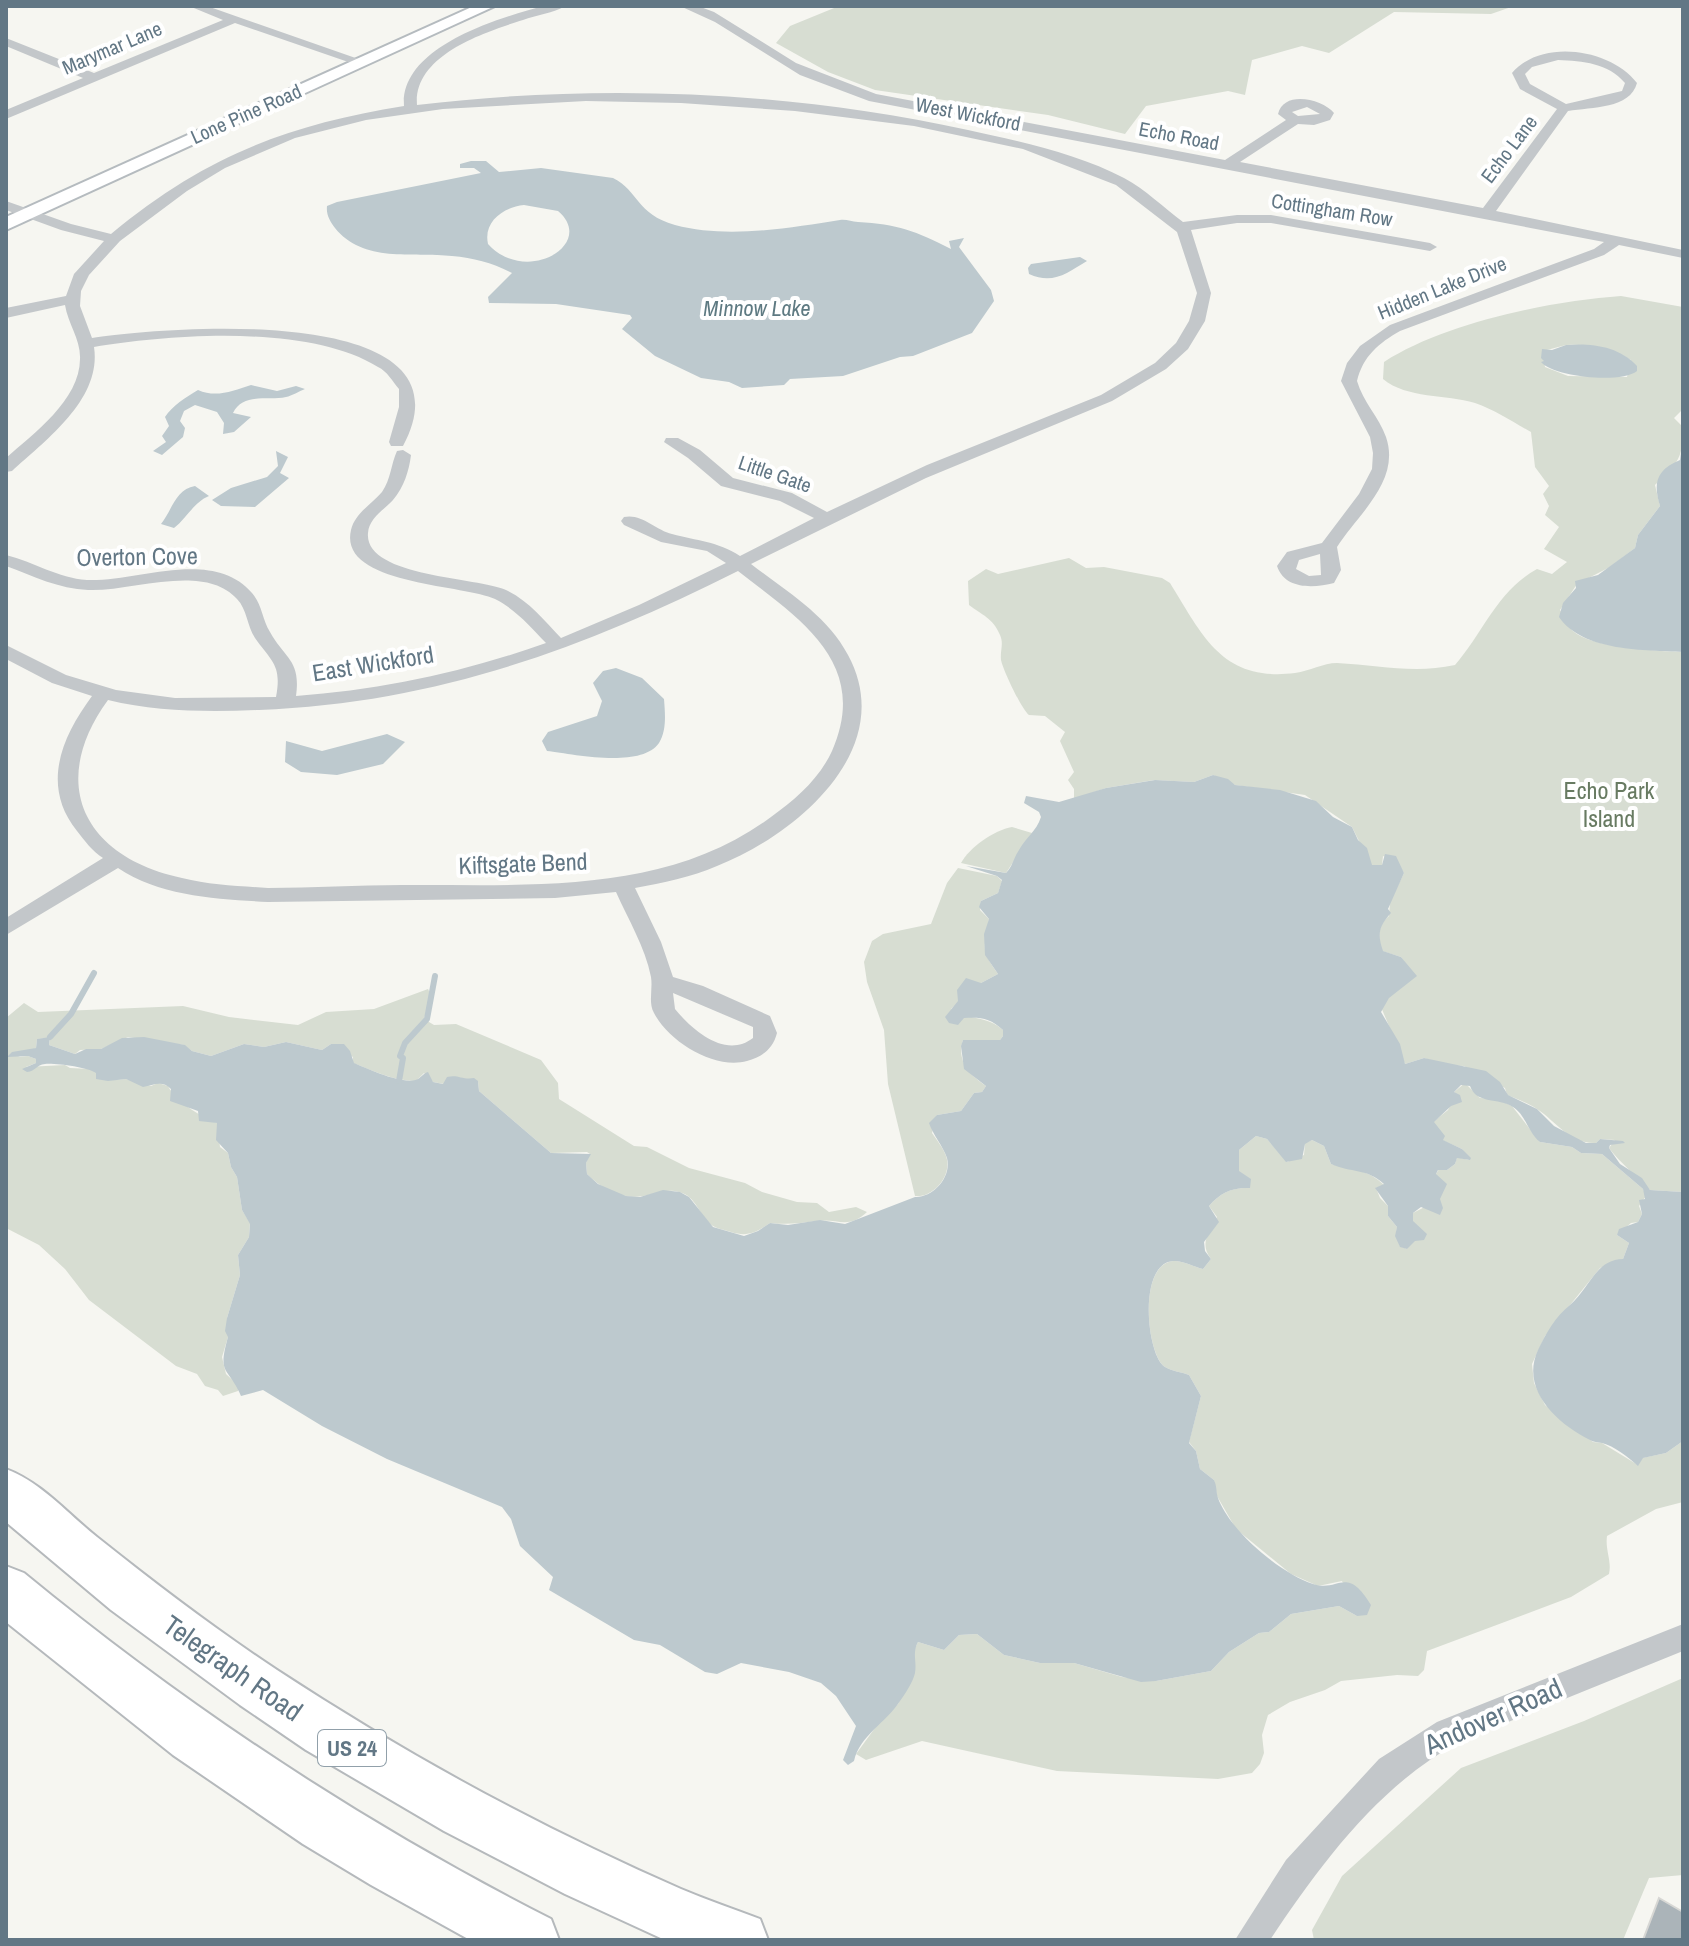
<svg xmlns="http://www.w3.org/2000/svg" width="1689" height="1946" viewBox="0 0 1689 1946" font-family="'Archivo Narrow',sans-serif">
<rect width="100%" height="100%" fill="#f6f6f1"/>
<!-- green -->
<g fill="#d7ddd2" fill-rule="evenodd">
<polygon points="839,6 1514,6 1491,14 1394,12 1329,53 1302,46 1252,60 1245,95 1228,91 1146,106 1125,134 1048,115 875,90 828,72 776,43 790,26"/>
<path d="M1621,296L1683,307V409L1674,418L1683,427C1683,460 1678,462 1655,485L1660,506L1638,535L1635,548L1610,567L1577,584L1560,610C1564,616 1568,627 1573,631C1591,648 1659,651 1683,652V1192L1650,1190C1636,1175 1621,1164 1609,1148L1615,1140L1600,1139L1596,1143C1569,1144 1557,1122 1537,1109C1528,1103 1517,1099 1507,1095L1505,1088L1464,1066L1444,1065L1424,1058L1405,1064L1381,1007L1410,971L1401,957L1382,951C1378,937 1377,926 1389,916L1390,902L1404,873L1397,862L1383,856L1382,865H1371L1352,827L1305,795L1235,785L1213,775L1194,782L1154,780L1106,788L1074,799V789L1068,780L1074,772L1060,741L1065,732L1045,716L1029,715C1022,710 1003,670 1001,660C1000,650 1004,644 1000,635C993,618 982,615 969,605L968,581L986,569L998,574L1069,558L1086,568L1104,567L1162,578L1170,583C1203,636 1222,682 1295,673C1310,671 1323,663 1337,663C1378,665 1414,674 1455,665C1483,633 1497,591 1537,569L1552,574L1567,562L1544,549L1559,527L1545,515L1549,506L1543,494L1549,486L1535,467L1531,432C1513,422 1495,410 1475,403C1446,394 1407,399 1383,379L1384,362C1444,323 1550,301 1621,296ZM1566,345C1591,344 1610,347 1631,360L1627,377L1568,376L1545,367L1543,351Z"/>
<path d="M1012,827L1032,833L1006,873L961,863C969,848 994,830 1012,827Z"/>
<path d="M958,868L997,876L1002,881L998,893L981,901L980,910L989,919C985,949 979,948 998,974L981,983L951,1009C969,1021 986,1015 1003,1030V1036L1000,1040H963C956,1061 970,1075 986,1086L982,1092L974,1093L961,1111L937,1115L932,1133C937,1140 943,1148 946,1156C953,1175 933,1198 915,1196L888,1084L884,1030L867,982L864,962L872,941L883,934L931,924L947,883Z"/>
<path d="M428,989L431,995L424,1019L434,1025L456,1024L541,1060L558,1083L559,1099L634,1146L647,1147L689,1168L745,1183L762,1192L797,1202L817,1203L829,1212L856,1207L867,1212C848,1230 838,1218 817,1221C800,1223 788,1225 770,1223C756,1233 747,1237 731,1232C726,1230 718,1229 713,1226C699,1217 697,1196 679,1192C666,1188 655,1194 643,1196C622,1200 601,1188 587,1174L586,1163L590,1154L587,1152L551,1153L479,1091L478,1081L448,1080L444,1084L433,1082L424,1073L416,1081C394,1081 374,1071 353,1063V1057L331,1044L322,1050L286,1042L264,1047L244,1044L211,1056L192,1051L184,1045L128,1037L101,1049L80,1050L75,1054L49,1045L50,1038L37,1039L36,1048L18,1057L28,1056L36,1059V1063L26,1067L65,1065L70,1068L91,1069L112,1080L126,1079L151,1086L158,1083L168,1086C175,1100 200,1117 217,1123L220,1147L228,1153L231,1167L237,1177L242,1210L250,1223L249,1237L238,1255L240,1275L227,1318L228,1337L222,1357L226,1374L239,1386L238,1391L223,1396L218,1390L205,1386L197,1374L176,1366L89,1300L65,1269L39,1245L6,1228V1018L24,1003L38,1012L183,1006L229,1017L298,1025L326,1012L374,1009Z"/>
<path d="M1465,1083L1480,1098L1498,1099L1512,1106L1540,1142L1572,1147L1581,1153L1602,1154L1643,1189L1646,1196L1639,1206L1642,1214L1638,1222L1631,1223L1617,1235L1629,1243L1623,1259L1600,1268L1545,1336L1532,1364L1534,1383L1545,1405L1593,1442L1602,1443L1638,1465L1642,1458L1666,1453L1683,1441V1502L1656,1509L1607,1536C1605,1550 1612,1561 1609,1574L1571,1597L1427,1651L1424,1670L1418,1676L1397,1675L1341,1681L1325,1690L1290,1702L1268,1715L1262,1735L1264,1753L1260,1764L1252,1773L1218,1779L1057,1771L922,1741L866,1760L856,1754L883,1717L898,1704L915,1663L914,1650L918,1642L944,1650L959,1635L977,1634L1004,1655L1040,1663H1074L1122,1677L1156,1681L1211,1671L1229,1652L1259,1633L1269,1632L1291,1614L1339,1606L1357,1616L1342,1581L1318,1586L1291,1574L1236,1529L1217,1496L1214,1480L1200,1469L1196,1451L1189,1442L1201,1396L1189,1375C1182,1372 1171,1371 1165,1367C1147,1356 1137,1265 1173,1261C1181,1260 1195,1267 1203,1269L1211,1259C1199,1243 1209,1233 1217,1217L1209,1206C1220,1193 1232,1187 1249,1188L1250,1179L1238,1172L1239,1150L1256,1136L1267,1139L1287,1162L1304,1155L1305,1143L1312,1140L1324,1146L1331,1164C1352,1170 1368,1169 1384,1185L1376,1188L1380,1198L1388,1206V1216L1397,1227L1396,1236L1400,1246L1407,1249L1413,1213L1440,1199L1436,1174L1439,1169L1447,1170L1455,1164L1457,1157L1469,1160L1462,1149L1442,1140L1433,1122L1448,1110L1456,1094L1454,1092Z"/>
<polygon points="1683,1678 1683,1875 1649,1878 1623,1940 1314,1940 1312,1930 1342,1876 1461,1768 1584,1721"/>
</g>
<!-- water -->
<g fill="#bdc9ce" fill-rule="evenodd">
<path d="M471,161H486L499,172L541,168L613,178C639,191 636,214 675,225C727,239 789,228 840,220C847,219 851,222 858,222C897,224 916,231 951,249L949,241L964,238L959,247L991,290L994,301L972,333L913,356L900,357L843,376L790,379L784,385L742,388L729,382L701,378L655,356L622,329L632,318L630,315L556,304L489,303L488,297L512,273C493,263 474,258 452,256C412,252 363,263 335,228C330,221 326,215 327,206L337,202L481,173L474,168H460V164ZM524,205L558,211C597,244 526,286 488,244C483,221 504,207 524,205Z"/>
<path d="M1080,257L1087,261C1067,273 1053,285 1029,274L1028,268L1031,264Z"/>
<path d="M1566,345C1591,343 1619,346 1637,366V371C1621,384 1554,377 1541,362L1544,361L1541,358L1542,349L1552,350Z"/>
<path d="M251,385L277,391L296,386L305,389C299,391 292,396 286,397C269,401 243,392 233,413L251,417L234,432L223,434L224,423L217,412L195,405L184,411L180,421L185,428L183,437L162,455L153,451L166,442L162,436L169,426L165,417C172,406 186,397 198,390C216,398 233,391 251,385Z"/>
<path d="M1683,439V652C1646,650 1583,652 1559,617L1563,603L1576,588L1575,581L1598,575L1635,548L1638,535L1660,506C1653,483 1656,470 1680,460Z"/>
<polygon points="276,451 288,457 280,473 289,478 255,507 221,506 212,500 231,488 267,477 278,466"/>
<path d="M195,486L209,496C194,502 187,518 174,528L161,524C172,510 176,489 195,486Z"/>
<path d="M616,668L642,678L664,699C665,713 667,730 659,743C641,769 573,754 547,751L542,741L548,732L597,716L602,701L593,683L603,671Z"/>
<polygon points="387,734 405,742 383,764 337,775 301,772 285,762 286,741 322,751"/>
<path d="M1213,775L1228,779L1235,785L1280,790L1316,801L1333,817L1352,827L1358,840L1367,848L1372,865H1382L1385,854L1396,856L1404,873L1388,909L1391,913C1379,926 1377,934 1383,951L1401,957L1417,976L1389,998L1381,1012L1400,1044L1405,1064L1424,1058L1486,1071L1500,1082L1508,1095L1537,1109L1554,1126L1586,1143H1596L1600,1139L1623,1141L1625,1143L1610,1145L1609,1148L1620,1164L1642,1178L1650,1190L1683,1192V1441L1666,1453L1643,1458L1638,1466C1628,1457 1614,1446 1602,1443C1598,1442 1593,1442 1590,1440C1556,1423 1520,1389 1538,1350C1546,1333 1556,1316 1570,1305C1589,1289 1596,1259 1623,1259L1629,1243L1617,1235L1619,1229L1638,1222L1642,1214L1639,1200L1645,1199L1643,1189L1602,1154L1581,1153L1572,1147L1540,1142C1528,1133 1526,1115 1513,1107C1498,1097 1477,1105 1470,1086L1461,1085L1454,1092L1460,1095L1462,1102L1451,1106L1434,1122L1445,1136L1443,1140L1462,1149L1471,1158L1470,1160L1457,1158L1455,1164L1447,1170H1438L1436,1174L1447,1184L1440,1199L1443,1208L1440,1215L1421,1207L1413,1213V1221L1427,1234L1424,1240L1415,1241L1407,1249L1400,1247L1395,1236L1397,1227L1388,1216V1206L1375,1188L1384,1184C1367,1168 1351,1173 1331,1164L1324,1146L1312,1140L1305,1144L1302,1159L1286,1162L1267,1139L1256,1136L1239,1150V1171L1251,1179L1250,1188C1232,1187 1220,1193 1209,1206L1219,1222L1204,1242L1205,1251L1211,1259L1203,1269C1195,1267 1181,1260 1173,1261C1137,1264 1147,1357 1165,1367C1171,1371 1182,1372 1189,1375L1201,1396L1189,1443L1196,1451L1200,1469L1214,1480C1217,1486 1216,1492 1218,1498C1230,1531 1280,1573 1313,1584C1339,1593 1346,1564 1371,1605L1367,1615L1357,1616L1339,1606L1291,1614L1269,1632L1259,1633L1229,1652L1211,1671L1156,1681L1141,1682L1074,1663H1040L1004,1655L977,1634L959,1635L944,1650L918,1642C912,1653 917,1661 915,1673C913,1682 905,1694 900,1701C886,1723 860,1735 854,1761L848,1765L843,1760L856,1726L836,1696L821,1683L789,1672L741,1663L717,1674L705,1672L660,1645L634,1640L549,1590L553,1577L520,1546L511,1519L502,1507L387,1459L322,1426L263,1390L241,1396C228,1366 217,1376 228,1337L225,1331L227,1318L240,1275L238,1255L249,1237L250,1224L242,1210L237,1177L231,1167L228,1153L216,1140L217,1123L199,1121L198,1111L170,1101L171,1089C162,1080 154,1085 143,1087L126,1079L108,1081L96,1079V1073C87,1067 55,1063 45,1064C36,1065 36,1071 27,1072L22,1069L36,1063V1059L28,1056L7,1057L12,1052L36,1048L37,1039L50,1037L49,1045L75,1054L86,1049H101L122,1038L144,1037L185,1045L192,1051L211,1056L244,1044L264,1047L286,1042L322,1050L331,1044H344L350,1051L354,1063C368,1069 405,1086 418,1079C421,1077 424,1073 428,1072L433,1082L443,1084L447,1077C458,1074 462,1080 474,1078L478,1081L479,1091L551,1153L591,1154L586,1163L587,1174L598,1184L626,1196L640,1197L663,1190L680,1192L689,1197L713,1227L744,1236L758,1231L770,1223L788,1225L820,1220L845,1224L915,1197C933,1198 952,1177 947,1158C943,1146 933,1135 929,1123L937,1115L961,1111L974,1093L982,1092L986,1086L964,1069L961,1046L963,1040H1000L1003,1036V1030C990,1018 981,1017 964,1018L958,1025L949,1023L945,1017L958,1001L957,990L966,978L981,983L998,974L985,955L984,934L989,919L979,907L981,901L998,893L1002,880L997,876L966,866L1006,873C1013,866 1013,859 1019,850C1026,837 1036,832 1041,817L1039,812L1024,803L1026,796L1059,802L1106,788L1155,780L1194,782Z"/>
</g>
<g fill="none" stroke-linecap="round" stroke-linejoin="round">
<!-- stream -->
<g stroke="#bdc9ce" stroke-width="6">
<polyline points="50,1037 71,1014 94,973"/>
<polyline points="399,1081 403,1058 400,1056 405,1043 427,1019 435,976"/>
</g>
</g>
<!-- building -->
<polygon fill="#abb4b9" stroke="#d7d7d4" stroke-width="2" points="1659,1898 1683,1912 1683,1940 1643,1940"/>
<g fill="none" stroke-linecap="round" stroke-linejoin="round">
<!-- secondary casing -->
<g stroke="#b5bbbf" stroke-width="4">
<polygon id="secondary" points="474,6 495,6 6,230 6,217"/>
</g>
<!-- highway casing -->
<g stroke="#b5b9bc" stroke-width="4">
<g id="highway">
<path d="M6,1469C41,1482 68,1514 97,1537C156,1584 215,1629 277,1670C405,1754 541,1828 681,1889C707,1900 734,1909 760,1919L768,1940H665L565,1894L444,1831L306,1750L240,1705L111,1610L6,1522Z"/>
<path d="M6,1566L24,1573C188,1708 362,1823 551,1919L559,1940H470L371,1885L303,1844L173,1755L6,1622Z"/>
</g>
</g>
<!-- street -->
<g fill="#c3c7ca" fill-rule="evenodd">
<polygon points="189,6 207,6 367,62 357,65 235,23 6,119 6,110 83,78 6,46 6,38 94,73 223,20"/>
<path d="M544,6H565C554,13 536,15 523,20C485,32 413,55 417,105C599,83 789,91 968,130C1019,141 1078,154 1124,178C1145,189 1164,208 1183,222L1237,215H1271L1430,243L1437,247L1430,251L1271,223H1237L1191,230L1211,293L1205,321L1188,349L1166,369L1112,401L926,478L751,564C786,591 827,615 848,655C899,749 796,835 717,866C691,877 663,883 635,888L661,942L673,977L703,986L770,1016L777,1033C773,1049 762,1057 747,1061C715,1070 669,1042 654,1013C648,1002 653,990 651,977C645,947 628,919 616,892L555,898L268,902C218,899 161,897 118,868L6,935V918L103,858C92,851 85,841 77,831C41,786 61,738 92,696L52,683L6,659V645L66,675L116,690L175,698L276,697C282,665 272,662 255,638C247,626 247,609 237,599C204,562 131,592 88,590C59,589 33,576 6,566V555C34,562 58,578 87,580C137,582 213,547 252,593C262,604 262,619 270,632C285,659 301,660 296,696C381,690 465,672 546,643C531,627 515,609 495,599C464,584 338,585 351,530C355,513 372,504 382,492C391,479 391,464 397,451L403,450L411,455C409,471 404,487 393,500C384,510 369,518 368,533C364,577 477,577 506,590C528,600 545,621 561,638L639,605L726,563L707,551L661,542L624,525L621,521L624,517C641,513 656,530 672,534C697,541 717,541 740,556L814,518L780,501L721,486L688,458L664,442L666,438H678L700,450L733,478L792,493L827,512L927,465L1101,395L1155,363L1176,343L1189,321L1197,293L1177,232L1116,185L1023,149L914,126L795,111L681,103L586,101L443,109L366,120L295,138L225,168L187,191L120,241L89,275L81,291L80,306L92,338C161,327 481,300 403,446H391L389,442L399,407V389C393,382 387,371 378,367C309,324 172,334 94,347C102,399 46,440 12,471L6,472V458C33,434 80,400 80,359C81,340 68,324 65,305L6,318V308L66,296L74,274L104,241L61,230L6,210V201L71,224L111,234C204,157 286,125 404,106C400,47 498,18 544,6ZM738,571C798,618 871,662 832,751C819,779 796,799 771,817C665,896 527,884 402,885C357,885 313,888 268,888C239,886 210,885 182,878C84,857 47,784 108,700C157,712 209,712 259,710C436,703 582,649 738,571ZM673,993L753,1027V1038C726,1059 693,1031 675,1009Z"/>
<path d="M680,6H698L714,12L796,63L876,94L1225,160L1286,120L1278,114C1284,90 1322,99 1334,113L1330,120L1314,125L1298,124L1240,162L1483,208L1557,109L1520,89L1512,73C1542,38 1611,49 1637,83C1630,109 1592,107 1568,111L1496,211L1683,250V258L1619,245L1604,255L1400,331C1379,343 1363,356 1357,381C1363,402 1379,417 1386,437C1401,481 1358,514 1337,547L1341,570L1334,583C1314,588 1285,590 1277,566L1287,552L1322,543L1359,494L1372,469L1373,453L1370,437L1341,381L1347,363L1360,346L1390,325L1594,249L1604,242L869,101L800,75L715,22ZM1558,60C1583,61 1608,63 1625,83L1622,91L1566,104L1530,84L1525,74L1532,67ZM1307,107L1320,114L1298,116L1292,112ZM1320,554L1321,575L1309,576L1296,569L1299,560Z"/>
<path d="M1683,1624V1651L1459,1742C1378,1786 1320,1865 1270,1940H1235L1286,1860L1379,1759L1437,1722Z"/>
</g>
<!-- secondary -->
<use href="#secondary" fill="#fff" fill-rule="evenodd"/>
<!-- highway -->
<use href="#highway" fill="#fff" fill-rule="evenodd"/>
</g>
<g text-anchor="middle" stroke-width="8" stroke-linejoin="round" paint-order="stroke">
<!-- far-street labels -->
<g font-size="20" fill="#627785" stroke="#fff">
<text transform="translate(112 48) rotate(-23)" y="7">Marymar Lane</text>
<text transform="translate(246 114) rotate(-24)" y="7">Lone Pine Road</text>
<text transform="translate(968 114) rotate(11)" y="7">West Wickford</text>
<text transform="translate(1179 136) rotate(11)" y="7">Echo Road</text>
<text transform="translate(1509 149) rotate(-53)" y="7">Echo Lane</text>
<text transform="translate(1332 210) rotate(9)" y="7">Cottingham Row</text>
<text transform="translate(1442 288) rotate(-22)" y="7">Hidden Lake Drive</text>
<text transform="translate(775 474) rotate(19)" y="7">Little Gate</text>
</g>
<!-- far-water labels -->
<g font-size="22" font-style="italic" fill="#5e7a82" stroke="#fff">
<text x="757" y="316">Minnow Lake</text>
</g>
<!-- shield labels -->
<rect fill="#fff" stroke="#91a0aa" stroke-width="2" x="318" y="1730" width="68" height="36" rx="6"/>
<g font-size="22" font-weight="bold" fill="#627785">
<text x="352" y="1756">US 24</text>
</g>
<!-- street labels -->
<g font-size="24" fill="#627785" stroke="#fff">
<text transform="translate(137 557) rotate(-1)" y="8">Overton Cove</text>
<text transform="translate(373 664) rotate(-9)" y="8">East Wickford</text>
<text transform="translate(523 864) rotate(-2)" y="8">Kiftsgate Bend</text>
</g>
<!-- park labels -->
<g font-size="24" fill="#687b62" stroke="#fff">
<text x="1609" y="799">Echo Park<tspan x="1609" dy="28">Island</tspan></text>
</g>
<!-- near-street labels -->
<g font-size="28" fill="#627785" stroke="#fff">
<text transform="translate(233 1668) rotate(35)" y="10">Telegraph Road</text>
<text transform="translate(1493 1716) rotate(-24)" y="10">Andover Road</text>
</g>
</g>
<!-- border -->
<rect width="1689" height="1946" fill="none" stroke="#627785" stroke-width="16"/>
</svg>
